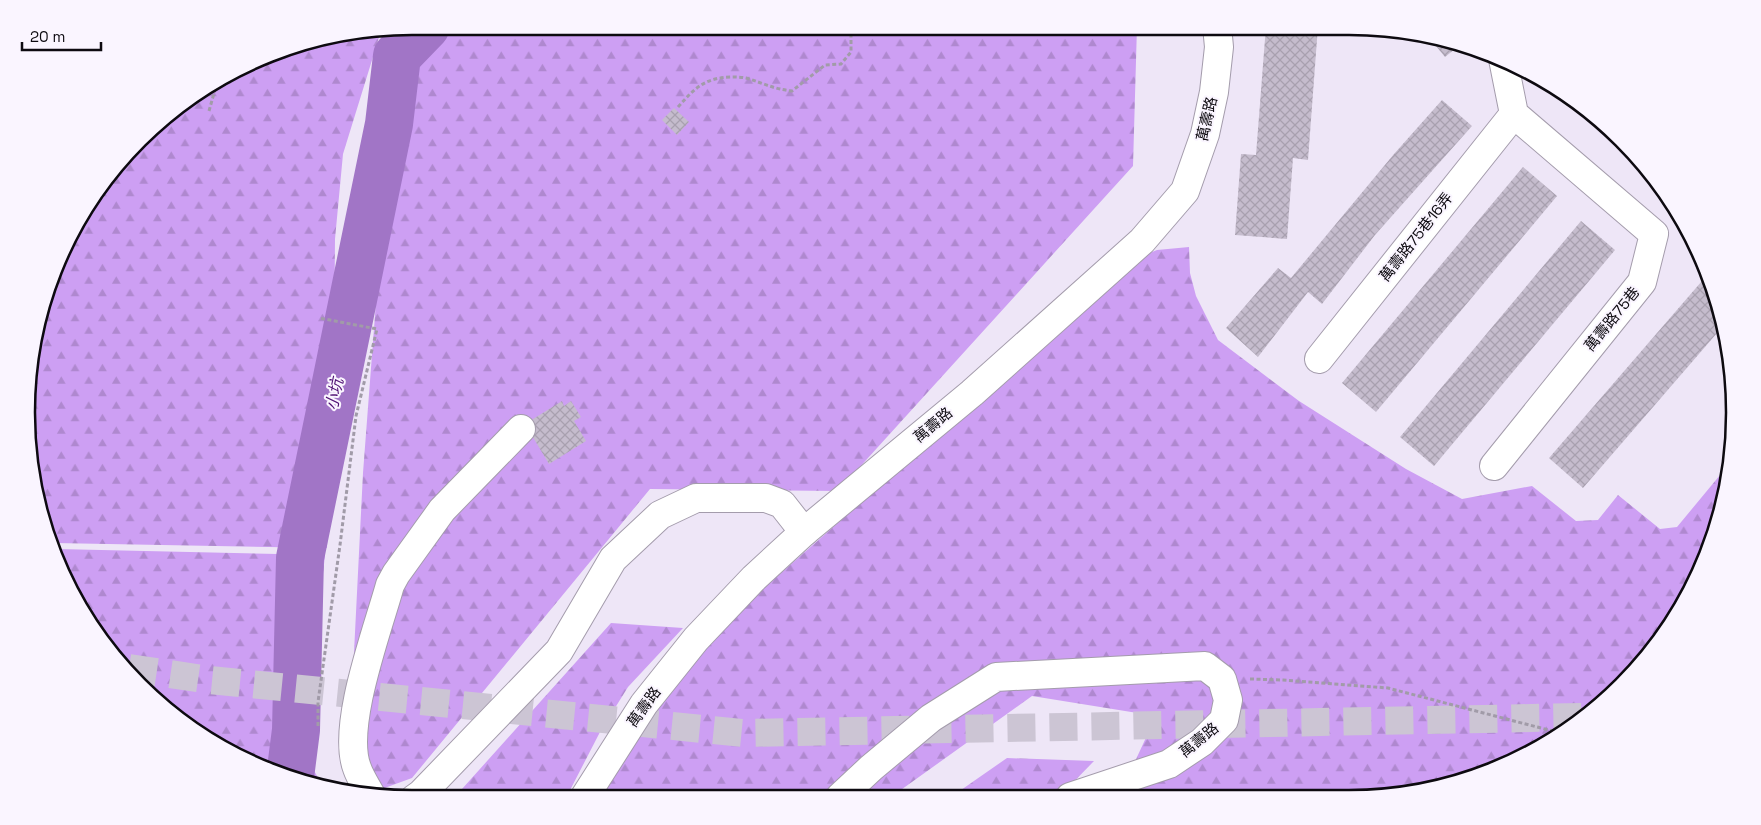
<svg xmlns="http://www.w3.org/2000/svg" width="1761" height="825" viewBox="0 0 1761 825" font-family="'Space Grotesk','Noto Sans TC',sans-serif">
<defs>
<pattern id="forest-firs" width="22" height="20" patternUnits="userSpaceOnUse" patternTransform="scale(1.25)"><rect width="22" height="20" fill="#cd9ff3"/><path d="M5 1l3.5 6h-7zM16 11l3.5 6h-7z" fill="#af88cf"/></pattern>
<pattern id="building-cross-hatch" width="8" height="8" patternUnits="userSpaceOnUse" patternTransform="scale(1.25)"><rect width="8" height="8" fill="#c5bccd"/><path d="M0 0l8 8M0 8l8-8" fill="none" stroke="#a8a0af"/></pattern>
</defs>
<rect width="100%" height="100%" fill="#eee6f7"/>
<!-- forest -->
<g fill="url(#forest-firs)">
<polygon points="414,26 1137,26 1133,166 838,491 650,489 412,778 368,794 347,792 363,473 386,171"/>
<polygon points="381,31 343,154 335,239 334,350 327,548 54,543 34,488 26,412 34,337 78,219 158,122 220,78 288,47"/>
<polygon points="1189,247 1190,273 1196,296 1218,340 1299,401 1406,469 1462,499 1532,486 1576,521 1598,520 1618,495 1660,529 1677,527 1730,463 1727,488 1705,560 1655,647 1584,719 1497,769 1399,795 1119,796 1156,716 1032,696 891,797 595,798 630,734 740,609 1140,257 1157,250"/>
<polygon points="57,549 325,555 304,752 323,787 265,769 158,703 78,605"/>
<polygon points="611,623 683,628 628,687 600,732 566,798 453,799"/>
<polygon points="1007,758 1094,761 1059,797 951,797"/>
</g>
<g fill="none" stroke-linecap="round" stroke-linejoin="round">
<!-- river -->
<polyline stroke="#a175c6" stroke-width="48" points="290,777 296,730 300,558 389,124 397,56 426,26"/>
</g>
<!-- building -->
<g fill="url(#building-cross-hatch)">
<polygon points="1266,26 1318,26 1308,160 1293,158 1287,239 1235,235 1241,154 1256,155"/>
<polygon points="1427,35 1460,45 1445,57"/>
<polygon points="1442,100 1472,126 1375,235 1322,304 1308,292 1258,357 1226,328 1278,268 1291,278 1394,154"/>
<polygon points="674,108 689,122 677,135 662,120"/>
<polygon points="1523,167 1557,196 1376,412 1342,383"/>
<polygon points="1581,221 1615,250 1434,466 1400,437"/>
<polygon points="1708,274 1724,325 1583,488 1549,458"/>
<polygon points="562,401 564,406 571,401 581,417 574,421 586,441 549,464 525,424"/>
</g>
<g fill="none" stroke-linecap="round" stroke-linejoin="round">
<!-- highway-tunnel -->
<polyline stroke="#ccc5d4" stroke-width="28" stroke-dasharray="28 14" stroke-linecap="butt" points="129,668 210,680 743,733 1585,717"/>
<!-- minor casing -->
<g stroke="#a49cac" stroke-width="30">
<g id="minor">
<polyline points="1319,359 1514,114"/>
<polyline points="1494,466 1642,282 1654,234 1514,114 1503,59"/>
<path d="M371,795C366,786 360,777 357,768C341,726 378,629 390,585L396,574L442,510L521,429"/>
<polyline points="840,797 871,768 931,718 996,677 1205,666 1222,679 1228,700 1224,720 1202,742 1169,764 1070,797"/>
<polyline points="584,798 644,704 696,639 754,578 804,532 972,393 1142,241 1185,191 1205,134 1214,92 1219,47 1217,26"/>
<polyline points="414,799 421,794 559,651 613,559 660,515 696,498 766,498 782,504 804,532"/>
</g>
</g>
<!-- path -->
<g stroke="#a19ba8" stroke-width="3" stroke-dasharray="4 2.5" stroke-linecap="butt">
<path d="M678,107C695,88 704,78 731,77C736,77 741,77 746,78C763,83 773,89 792,91L825,65L841,64L851,52V26"/>
<polyline points="209,111 218,79"/>
<polyline points="1250,679 1283,680 1388,688 1560,733"/>
<polyline points="318,726 318,702 340,545 356,416 377,329 319,318"/>
</g>
<!-- minor -->
<use href="#minor" stroke="#fff" stroke-width="28"/>
</g>
<g text-anchor="middle" stroke-width="4" stroke-linejoin="round" paint-order="stroke">
<!-- street labels -->
<g font-size="15" fill="#0d0a10" stroke="#faf5ff">
<text transform="translate(1207 119) rotate(-77)" y="5">萬壽路</text>
<text transform="translate(1416 237) rotate(-52)" y="5">萬壽路75巷16弄</text>
<text transform="translate(1612 319) rotate(-51)" y="5">萬壽路75巷</text>
<text transform="translate(933 425) rotate(-40)" y="5">萬壽路</text>
<text transform="translate(644 707) rotate(-54)" y="5">萬壽路</text>
<text transform="translate(1199 740) rotate(-39)" y="5">萬壽路</text>
</g>
<!-- water labels -->
<g font-size="16" font-style="italic" fill="#4e0f73" stroke="#faf5ff">
<text transform="translate(334 394) rotate(-78)" y="6">小坑</text>
</g>
</g>
<!-- crop -->
<path d="M0 0H1761V825H0ZM412 35H1349A377 377 0 0 1 1726 412V413A377 377 0 0 1 1349 790H412A377 377 0 0 1 35 413V412A377 377 0 0 1 412 35Z" fill="#faf5ff" fill-rule="evenodd"/>
<path fill="none" stroke="#0d0a10" stroke-width="2.5" d="M412 35H1349A377 377 0 0 1 1726 412V413A377 377 0 0 1 1349 790H412A377 377 0 0 1 35 413V412A377 377 0 0 1 412 35Z"/>
<!-- scale -->
<path d="M22 42v8h79v-8" fill="none" stroke="#0d0a10" stroke-width="2.5"/>
<text x="30" y="42" font-size="15" fill="#0d0a10" stroke="#faf5ff" stroke-width="4" paint-order="stroke">20 m</text>
</svg>
